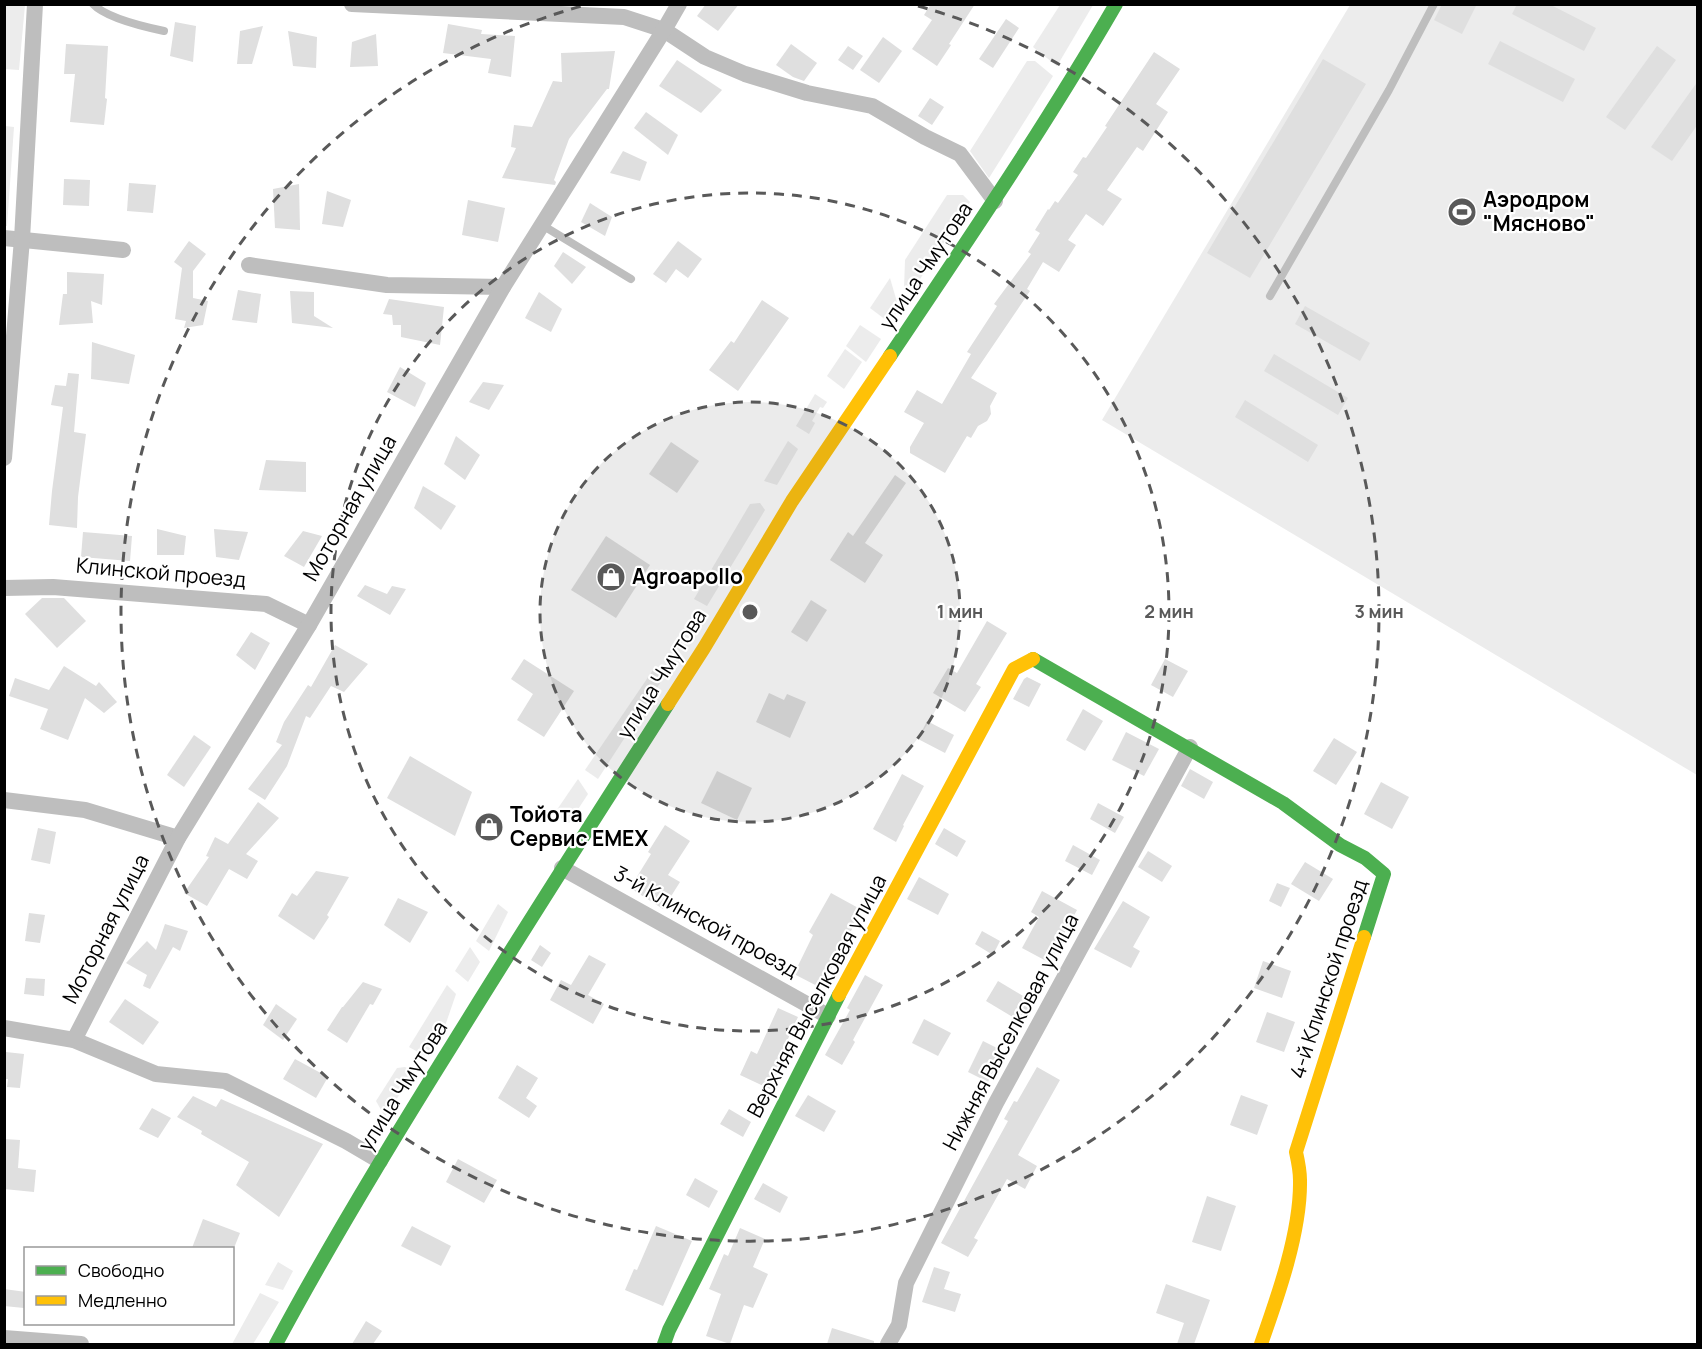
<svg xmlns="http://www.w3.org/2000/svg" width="1702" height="1349" viewBox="0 0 1702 1349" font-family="Manrope,sans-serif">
<rect width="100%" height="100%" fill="#fff"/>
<!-- green -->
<g fill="#ececec">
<polygon points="6,5 25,5 19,70 5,69"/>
<polygon points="1060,5 1093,5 1057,66 1033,47"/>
<polygon points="1350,5 1697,5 1697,775 1102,420"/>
<polygon points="1027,61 1035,61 1053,76 989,178 970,151"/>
<polygon points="5,126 14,127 7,226 4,226"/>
<polygon points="947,195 963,195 970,202 911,293 904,289 905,260"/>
<polygon points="890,278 899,309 890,323 870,308"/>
<polygon points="860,325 881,339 866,362 846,346"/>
<polygon points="845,349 862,362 844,389 827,376"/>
<polygon points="815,394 827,402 823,408 820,407 812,421 815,423 809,434 796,426"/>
<polygon points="788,441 798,449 777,485 764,481"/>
<polygon points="760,503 765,510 707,606 694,599 750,504"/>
<polygon points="655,667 662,672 662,680 598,779 585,770"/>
<polygon points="578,779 588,794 569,823 554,814"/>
<polygon points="498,904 508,912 489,951 476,941"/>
<polygon points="470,947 480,962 468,982 455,971"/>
<polygon points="447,985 456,994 444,1029 425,1056 409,1047"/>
<polygon points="405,1067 414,1072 385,1117 376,1101 397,1068"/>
<polygon points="278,1262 293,1271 283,1290 265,1285"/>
<polygon points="260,1293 279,1302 253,1344 232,1344"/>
</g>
<!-- building -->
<g fill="#dfdfdf">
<polygon points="706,4 739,4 718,31 697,16"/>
<polygon points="931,4 975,4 949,44 951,45 937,66 912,49 932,20 924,15"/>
<polygon points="1442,4 1477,4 1462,34 1434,20"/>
<polygon points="1517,4 1549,4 1596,28 1584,51 1512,14"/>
<polygon points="1006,19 1019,28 993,68 979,59"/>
<polygon points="175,22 196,26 193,62 170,56"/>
<polygon points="448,24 482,30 481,34 515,36 511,77 488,73 491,59 443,53"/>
<polygon points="263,26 252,64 237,64 240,31"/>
<polygon points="288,31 317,37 316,68 293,66"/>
<polygon points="376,34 378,66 350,67 352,42"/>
<polygon points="883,37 902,51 879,83 860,70"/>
<polygon points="1500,41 1575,79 1563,102 1488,64"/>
<polygon points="66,44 108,46 105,98 107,99 104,125 70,122 75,74 64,74"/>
<polygon points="791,44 817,63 804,81 793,77 776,65"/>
<polygon points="848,46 863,56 853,70 838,60"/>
<polygon points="1657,46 1676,60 1625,130 1606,117"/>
<polygon points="615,51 609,89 607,89 569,139 554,180 556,182 555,185 502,178 516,148 511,147 514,125 532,127 553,81 562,82 561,53"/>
<polygon points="1154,52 1180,69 1156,104 1168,112 1143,151 1137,147 1107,190 1122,199 1103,226 1086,214 1068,240 1076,245 1059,272 1043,262 1027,289 1030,291 971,378 997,393 990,406 991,414 987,421 978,426 971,438 967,436 945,473 910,453 910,447 924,423 904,412 917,390 942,404 971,354 967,352 997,306 994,304 1031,254 1028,252 1040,233 1035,230 1048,209 1049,210 1055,201 1058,203 1078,175 1073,172 1083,157 1086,158 1107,127 1105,126"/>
<polygon points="1323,59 1366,84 1250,278 1207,253"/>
<polygon points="677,60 722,90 701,113 659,86"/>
<polygon points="1698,81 1698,124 1672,161 1651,147"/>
<polygon points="930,98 944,107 932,125 918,116"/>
<polygon points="646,112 678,135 668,155 634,128"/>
<polygon points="623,151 647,162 640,181 610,173"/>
<polygon points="64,179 90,180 89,206 63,205"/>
<polygon points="129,183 156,185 153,213 127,211"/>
<polygon points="299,184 300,230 275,228 273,189"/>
<polygon points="327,191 351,200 343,227 322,224"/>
<polygon points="468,200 505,208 498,242 462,235"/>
<polygon points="590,203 612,217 605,236 581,222"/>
<polygon points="189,241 206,254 193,271 193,298 208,301 203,325 184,328 186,321 175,319 182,268 174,262"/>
<polygon points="678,241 702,259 688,278 676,269 666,283 653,274"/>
<polygon points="563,252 586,267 572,284 554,266"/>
<polygon points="67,272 104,274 102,305 91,301 93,323 59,325 63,294 67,294"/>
<polygon points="238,290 261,294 257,323 232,320"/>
<polygon points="290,291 314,292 314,316 333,328 292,323"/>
<polygon points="539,292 562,309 551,332 525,318"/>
<polygon points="389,299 444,307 440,345 401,337 401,325 393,325 392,315 383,314"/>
<polygon points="762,300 789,318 738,391 709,370 731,341 734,343"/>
<polygon points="1305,306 1370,343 1360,361 1295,324"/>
<polygon points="92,342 135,355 129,384 91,379"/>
<polygon points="1274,354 1348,398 1338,415 1264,371"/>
<polygon points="400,367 426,383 415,407 387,392"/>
<polygon points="68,373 79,374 74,432 86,434 78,497 77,528 49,525 52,491 63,407 51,405 55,385 66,386"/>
<polygon points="483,382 504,385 489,410 469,402"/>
<polygon points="1245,400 1318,445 1308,462 1235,417"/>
<polygon points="456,436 480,455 465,480 444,464"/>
<polygon points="671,442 699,461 677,493 649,474"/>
<polygon points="266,460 306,462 306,492 259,490"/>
<polygon points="895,475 906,483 865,543 883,555 865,583 830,560 848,532 853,536"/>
<polygon points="423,486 456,506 441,530 414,508"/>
<polygon points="157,529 186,536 184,555 157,555"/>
<polygon points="214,529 248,532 239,560 216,557"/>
<polygon points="303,531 322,536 304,567 284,556"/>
<polygon points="83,532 132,536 130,561 81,557"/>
<polygon points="606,536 650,565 616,618 571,590"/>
<polygon points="365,585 387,594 392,586 406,589 390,615 357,596"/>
<polygon points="42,598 64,598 86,621 57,648 25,614"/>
<polygon points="811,600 827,610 807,642 791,632"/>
<polygon points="987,621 1007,633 976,684 981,687 965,712 933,693 948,668 957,673"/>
<polygon points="251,632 270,643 255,670 236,655"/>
<polygon points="335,645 368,664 344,692 331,686 310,718 306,716 287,766 265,800 248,789 282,745 276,742 284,722 308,685 311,687"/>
<polygon points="524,659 574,691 544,737 517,720 533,694 511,679"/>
<polygon points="1165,659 1188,671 1173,697 1151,685"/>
<polygon points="64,666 96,686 99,682 117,702 104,713 85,698 68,740 40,729 48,709 9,696 15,678 49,690"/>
<polygon points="1027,677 1041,684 1029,707 1013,699 1024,679"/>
<polygon points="769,693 784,700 787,694 806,702 790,738 756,722"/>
<polygon points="1083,709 1103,721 1085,751 1066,740"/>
<polygon points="927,721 954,735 945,753 918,739"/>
<polygon points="1126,732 1159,749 1144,776 1112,760"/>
<polygon points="194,735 211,747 184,787 167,775"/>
<polygon points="1334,738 1357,752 1336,785 1313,771"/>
<polygon points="410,756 472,792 455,836 387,798"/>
<polygon points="1190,769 1213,782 1204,799 1181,786"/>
<polygon points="717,771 752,788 737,820 701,803"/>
<polygon points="902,774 924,786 903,825 904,826 896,842 873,829"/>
<polygon points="1381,782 1409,797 1392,829 1364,814"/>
<polygon points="258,802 279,818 246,854 258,861 247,879 229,869 207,906 184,893 209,857 206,856 215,837 228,844"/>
<polygon points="1098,803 1124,817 1115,833 1090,819"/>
<polygon points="665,825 690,841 668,875 680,882 663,909 630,888 651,854 648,852"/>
<polygon points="38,828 56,832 50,864 31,860"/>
<polygon points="944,828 966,841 957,857 935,844"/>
<polygon points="1073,845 1100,860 1092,875 1065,861"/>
<polygon points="1148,851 1172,866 1162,882 1138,867"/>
<polygon points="1305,862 1333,879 1319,901 1291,884"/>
<polygon points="316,871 349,877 327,915 329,917 314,940 278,916 292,893 297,896"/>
<polygon points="919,877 949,894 938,915 907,899"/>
<polygon points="1277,883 1290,888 1281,907 1269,901"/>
<polygon points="1042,891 1077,910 1059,943 1060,944 1050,963 1022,948 1039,917 1031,912"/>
<polygon points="831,893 862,910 821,988 794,974 813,935 809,932"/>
<polygon points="398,898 428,912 410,943 384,925"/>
<polygon points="1123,901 1150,917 1133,947 1140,951 1131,968 1094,949"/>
<polygon points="29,913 45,915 40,943 25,941"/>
<polygon points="165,924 188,931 180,951 173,947 150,989 143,986 147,975 126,963 147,941 156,950"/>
<polygon points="982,931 1000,941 993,955 975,944"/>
<polygon points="540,945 551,953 542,967 531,960"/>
<polygon points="589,955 606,964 588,995 604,1004 593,1024 550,1000 561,980 571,985"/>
<polygon points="1263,961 1291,971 1282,998 1254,988"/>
<polygon points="865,975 883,985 853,1040 855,1042 842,1065 825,1055 850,1010 847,1008"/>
<polygon points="26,978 45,979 44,996 24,994"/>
<polygon points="998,981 1033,1002 1021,1022 986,1001"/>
<polygon points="363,982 382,989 373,1005 370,1004 347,1043 327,1030 342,1007 343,1007"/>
<polygon points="125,999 159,1022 143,1045 109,1022"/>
<polygon points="276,1004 297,1019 283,1040 263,1025"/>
<polygon points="778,1008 798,1017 777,1063 781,1065 770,1089 740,1075 751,1051 757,1054"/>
<polygon points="1267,1012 1295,1022 1284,1052 1256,1042"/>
<polygon points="924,1019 951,1033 938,1056 912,1043"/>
<polygon points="983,1041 1003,1051 988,1082 968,1072"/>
<polygon points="6,1052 24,1054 20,1088 7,1087 8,1079 4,1079"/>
<polygon points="295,1059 328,1077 316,1098 283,1079"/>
<polygon points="517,1065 538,1078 526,1098 537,1106 529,1118 498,1098"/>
<polygon points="1037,1067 1060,1080 1018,1155 1037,1166 1025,1189 1007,1179 974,1238 978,1240 968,1257 941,1243 1008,1121 1004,1119 1014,1101 1017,1102"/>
<polygon points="808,1095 836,1111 824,1132 795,1116"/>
<polygon points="1241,1095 1268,1105 1257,1135 1230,1125"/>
<polygon points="193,1096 216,1107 221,1099 323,1144 279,1217 236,1185 249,1162 201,1134 202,1131 177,1117"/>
<polygon points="152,1108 171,1118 158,1138 139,1129"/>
<polygon points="729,1109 751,1122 743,1137 720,1124"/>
<polygon points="4,1139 20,1140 18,1168 36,1170 34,1192 4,1189"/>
<polygon points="458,1159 497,1180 484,1203 446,1182"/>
<polygon points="695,1178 718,1191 709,1208 686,1195"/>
<polygon points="763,1183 788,1197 780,1213 754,1199"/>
<polygon points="1207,1196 1236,1206 1221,1251 1192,1242"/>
<polygon points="203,1219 240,1233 234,1248 192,1248"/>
<polygon points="412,1226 451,1246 441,1266 401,1246"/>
<polygon points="656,1226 692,1241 663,1306 625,1290 634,1269 637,1270"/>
<polygon points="740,1228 765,1239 753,1267 768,1274 753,1308 744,1305 730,1344 706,1336 721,1294 709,1289 724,1254 728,1256"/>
<polygon points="934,1267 950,1272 944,1289 961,1294 955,1312 922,1302"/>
<polygon points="1166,1284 1210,1300 1194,1344 1177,1344 1184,1323 1156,1313"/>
<polygon points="4,1289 26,1292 24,1308 4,1306"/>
<polygon points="366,1321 382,1331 373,1344 352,1344"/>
<polygon points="832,1328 874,1341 874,1344 827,1344"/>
</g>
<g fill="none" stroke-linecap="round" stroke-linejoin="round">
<!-- lane -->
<g stroke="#bebebe" stroke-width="8">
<path d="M93,4C106,18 145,27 164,31"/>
<polyline points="542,225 631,279"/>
<polyline points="1270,296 1389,90 1434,4"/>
</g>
<!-- street -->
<g stroke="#bebebe" stroke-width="16">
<polyline points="352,4 624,17 664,30 705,57 745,74 807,93 872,106 925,137 960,154 995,201"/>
<polyline points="4,238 123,250"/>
<polyline points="249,265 387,285 503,287"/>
<polyline points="4,458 22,239 35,4"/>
<polyline points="4,588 53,587 266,604 309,625"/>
<polyline points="4,800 85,810 178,838"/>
<polyline points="562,868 828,1016"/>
<polyline points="4,1028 74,1040 156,1074 225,1081 346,1141 380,1161"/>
<polyline points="74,1040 178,838 309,625 503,287 664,30 679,4"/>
<polyline points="4,1338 81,1344"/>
<polyline points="888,1344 899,1325 906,1283 996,1103 1190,747"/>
</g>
<!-- fast -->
<g stroke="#4caf50" stroke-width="14">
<path d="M890,356C968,240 1046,125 1116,4"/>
<polyline points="1033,659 1283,803 1340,845 1365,858 1384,874 1364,937"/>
<path d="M276,1344C331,1241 392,1141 454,1042C524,929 596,816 668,704"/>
<polyline points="664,1344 669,1330 839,995"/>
</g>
<!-- slow -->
<g stroke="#ffc107" stroke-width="14">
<polyline points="668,704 704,648 792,501 890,356"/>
<polyline points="839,995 1014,669 1033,659"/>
<path d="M1261,1344C1278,1296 1301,1231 1300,1180C1300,1170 1298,1161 1296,1152L1364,937"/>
</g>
</g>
<!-- distance rings -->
<circle cx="750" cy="612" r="210" fill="#595959" fill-opacity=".12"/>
<g fill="none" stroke="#595959" stroke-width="3" stroke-dasharray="10 8">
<circle cx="750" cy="612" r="210"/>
<circle cx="750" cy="612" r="419"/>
<path d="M918 6A629 629 0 1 1 582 6"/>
</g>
<!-- icons -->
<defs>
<g id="stadium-disc" transform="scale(1.5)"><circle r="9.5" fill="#595959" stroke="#fff"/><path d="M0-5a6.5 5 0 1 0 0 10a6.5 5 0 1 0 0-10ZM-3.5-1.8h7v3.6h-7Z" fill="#fff"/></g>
<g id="shop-disc" transform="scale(1.5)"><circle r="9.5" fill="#595959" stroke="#fff"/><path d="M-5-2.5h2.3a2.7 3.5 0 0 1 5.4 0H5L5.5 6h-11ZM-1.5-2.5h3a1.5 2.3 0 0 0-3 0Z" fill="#fff"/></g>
</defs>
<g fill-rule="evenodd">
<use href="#stadium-disc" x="1462" y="212"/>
<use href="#shop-disc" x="611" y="577"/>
<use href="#shop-disc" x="489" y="827"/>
</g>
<g text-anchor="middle" stroke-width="4.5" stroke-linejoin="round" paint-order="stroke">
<!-- poi labels -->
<g font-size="21" font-weight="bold" fill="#000" stroke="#fff" text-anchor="start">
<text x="1483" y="207">Аэродром<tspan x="1483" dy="24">"Мясново"</tspan></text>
<text x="632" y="584">Agroapollo</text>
<text x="510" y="822">Тойота<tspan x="510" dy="24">Сервис EMEX</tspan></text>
</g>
<!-- street labels -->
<g font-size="21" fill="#000" stroke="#fff">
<text transform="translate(926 266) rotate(-56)" y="7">улица Чмутова</text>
<text transform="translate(350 508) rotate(-60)" y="7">Моторная улица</text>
<text transform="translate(161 573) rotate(5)" y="7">Клинской проезд</text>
<text transform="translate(662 674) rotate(-58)" y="7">улица Чмутова</text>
<text transform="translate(706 922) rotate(29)" y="7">3-й Клинской проезд</text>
<text transform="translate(106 929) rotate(-63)" y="7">Моторная улица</text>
<text transform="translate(1329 979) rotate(-72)" y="7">4-й Клинской проезд</text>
<text transform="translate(817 996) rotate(-62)" y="7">Верхняя Выселковая улица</text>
<text transform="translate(1011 1032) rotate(-62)" y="7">Нижняя Выселковая улица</text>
<text transform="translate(403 1086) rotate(-58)" y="7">улица Чмутова</text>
</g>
</g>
<circle cx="750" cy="612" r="9" fill="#595959" stroke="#fff" stroke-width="3"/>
<g font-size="18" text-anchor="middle" font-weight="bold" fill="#595959" stroke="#fff" stroke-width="4.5" stroke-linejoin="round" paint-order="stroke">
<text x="960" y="618">1 мин</text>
<text x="1169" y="618">2 мин</text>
<text x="1379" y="618">3 мин</text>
</g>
<!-- border -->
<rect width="1702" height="1349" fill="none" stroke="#000000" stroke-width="12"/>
<!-- legend -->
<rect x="24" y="1247" width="210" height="78" fill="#ffffff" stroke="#999999" stroke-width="1.5"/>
<rect x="36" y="1266" width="30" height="9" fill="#4caf50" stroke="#999999" stroke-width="1.5"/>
<text x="78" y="1277" font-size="18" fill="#000000">Свободно</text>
<rect x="36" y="1296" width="30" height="9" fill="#ffc107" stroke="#999999" stroke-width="1.5"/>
<text x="78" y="1307" font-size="18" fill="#000000">Медленно</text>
</svg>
